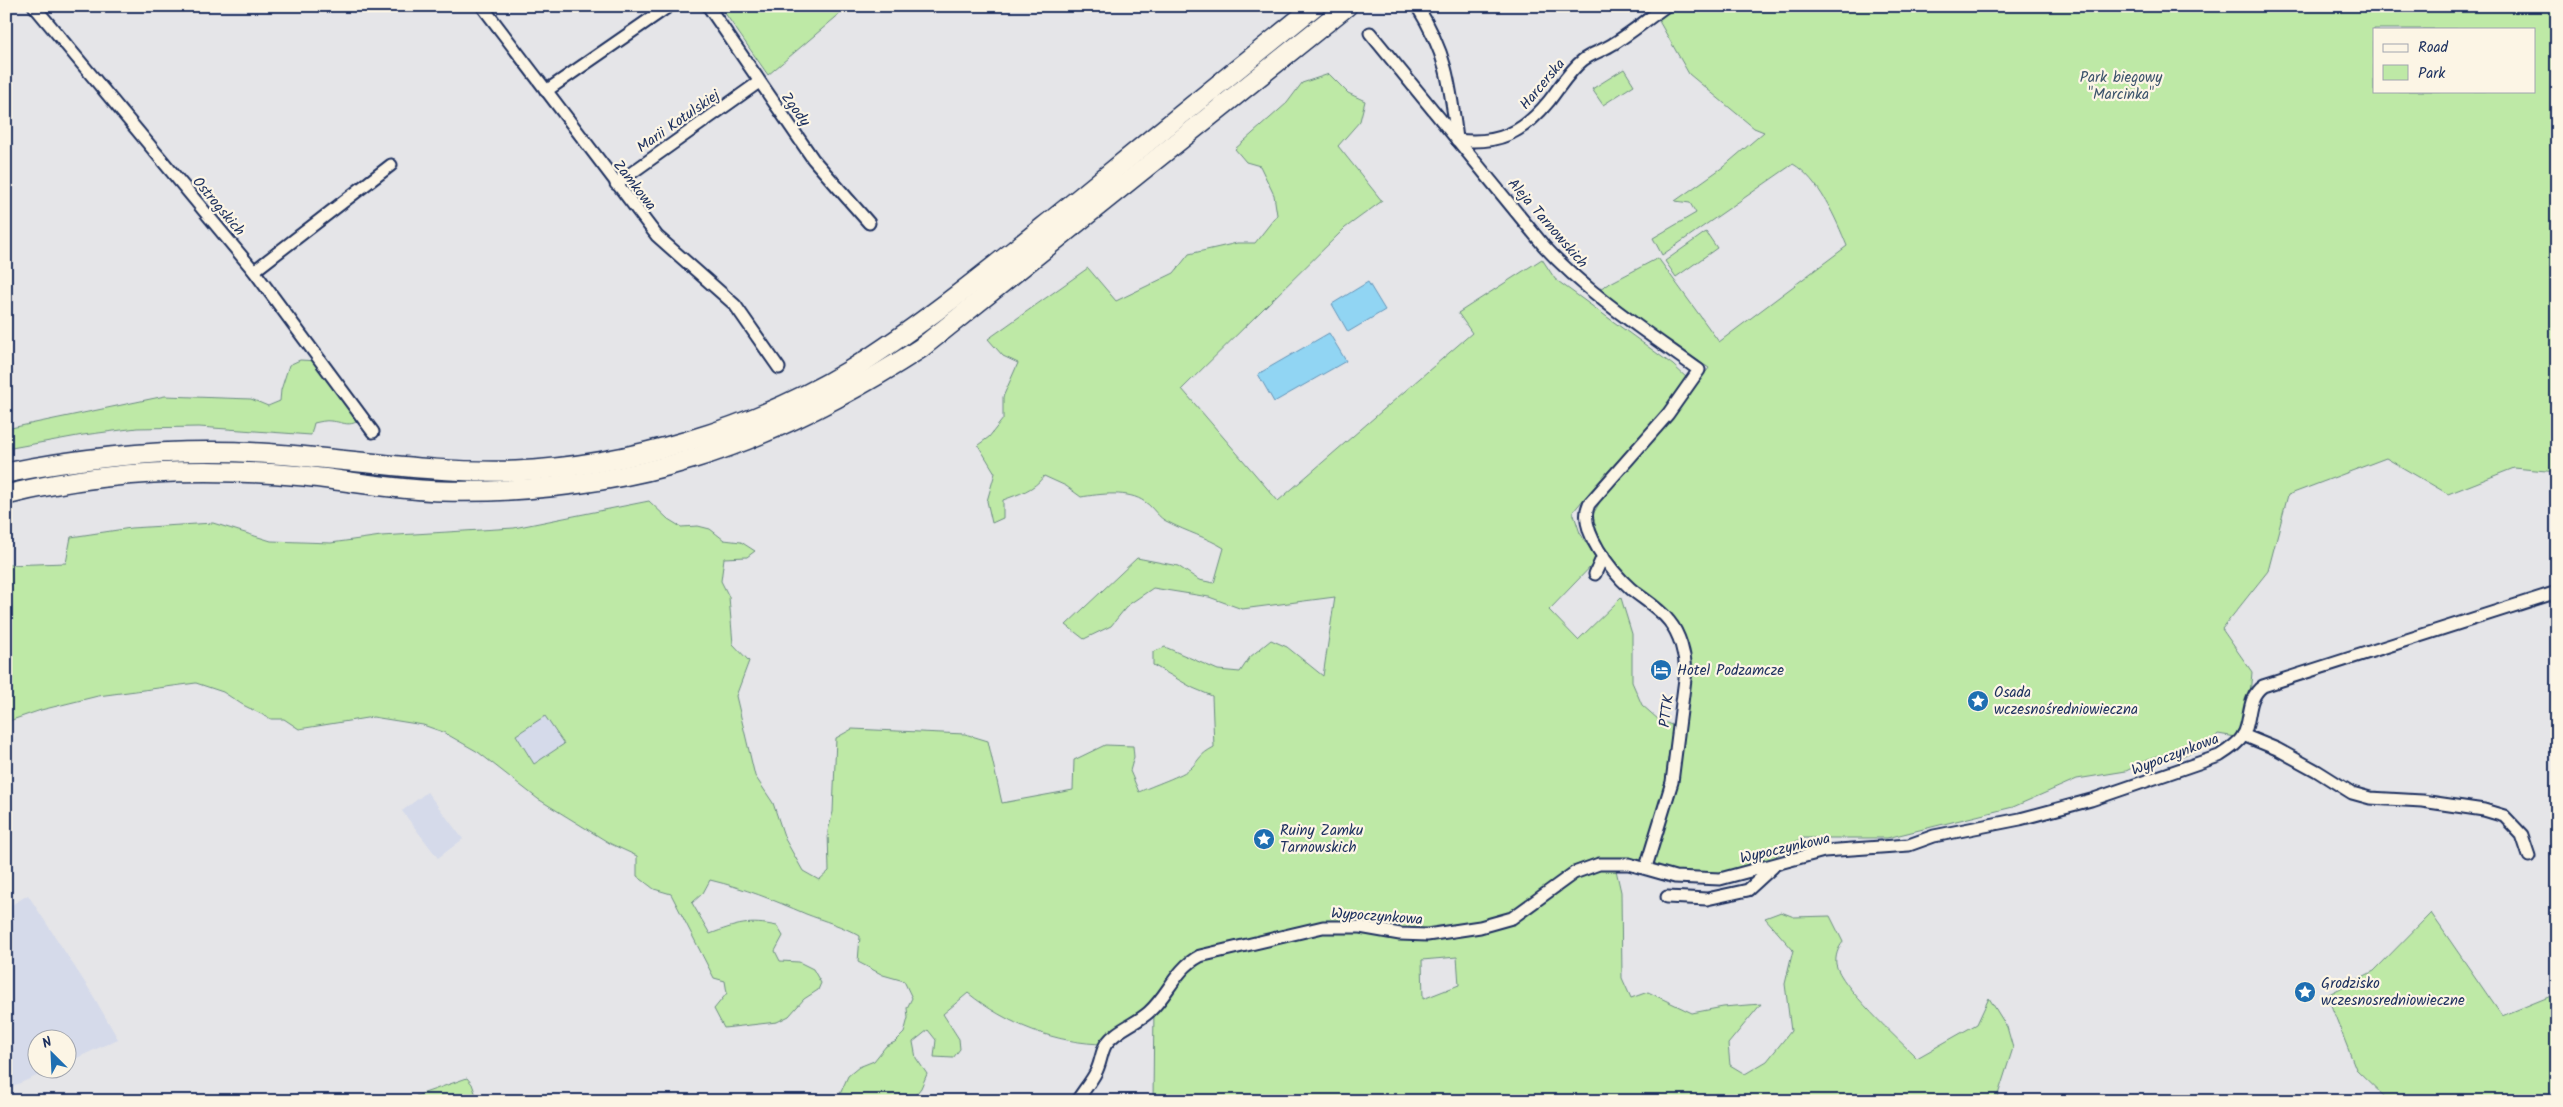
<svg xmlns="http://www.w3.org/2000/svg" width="2563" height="1107" viewBox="0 0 2563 1107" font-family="Kalam,sans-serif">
<rect width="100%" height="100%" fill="#e5e5e8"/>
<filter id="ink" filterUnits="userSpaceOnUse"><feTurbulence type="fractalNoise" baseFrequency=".02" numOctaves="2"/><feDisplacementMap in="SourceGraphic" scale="10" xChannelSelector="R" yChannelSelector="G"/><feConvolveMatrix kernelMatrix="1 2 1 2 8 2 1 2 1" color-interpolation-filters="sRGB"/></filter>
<g filter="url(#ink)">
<!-- built -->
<g fill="#d5daea">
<polygon points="545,716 564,745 534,764 516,735"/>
<polygon points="427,792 463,839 438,858 402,811"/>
<polygon points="28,895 91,992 118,1039 68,1062 68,1040 38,1040 38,1070 51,1070 6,1089 6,908"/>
</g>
<!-- green -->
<g fill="#bee9a6" stroke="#6c8c82" fill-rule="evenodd">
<polygon points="720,6 849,6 768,75"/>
<path d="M1666,6H2557V472L2514,468L2448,494L2386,458L2288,495L2268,571L2222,629L2252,672L2248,718L2236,737L2218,734L2205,747L2182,756H2156L2126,771L2077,779L2013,807L1887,838H1801L1765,864L1710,875L1669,871L1654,863L1653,856L1687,686L1677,626L1629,578L1601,545L1592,516L1606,491L1660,432L1709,368L1678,348L1599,289L1658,258L1719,342L1847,246C1836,219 1819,179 1793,164L1662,255L1653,238L1696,213L1690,203L1675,201L1723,167L1764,132L1754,128L1689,74L1655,14ZM2374,29H2534V91H2374Z"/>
<polygon points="1624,69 1634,85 1603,105 1592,89"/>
<path d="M1329,74L1348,93L1365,101L1360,121L1338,146L1382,201L1345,228L1182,389L1278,501L1472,333L1458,313L1542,259L1555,279L1673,365L1688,379C1652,426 1610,466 1573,512L1580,533L1597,560L1549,610L1578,640L1621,598L1632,634V682L1642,705L1659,720L1679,728L1675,767L1641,870H1616L1621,892L1622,978L1631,998L1648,992L1692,1013L1723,1007L1761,1004L1728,1044L1730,1065L1745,1074L1767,1061L1791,1031L1785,984L1793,950L1765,918L1781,912L1794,917L1830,916L1843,942C1838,948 1835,956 1836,964C1840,986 1899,1040 1917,1058L1977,1024L1989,998L2007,1027L2013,1048L1996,1101L1851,1099L1153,1101L1154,1006L1106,1044C1057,1044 1006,1024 968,993L943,1014L959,1039L960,1049L953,1058L934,1057L936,1040L928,1030L913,1042L916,1058L927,1074L921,1088L913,1098L896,1101H837L848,1076L859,1067L874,1061L886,1046L895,1042L904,1033L908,1018L907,1008L912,998L904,981L883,975L858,962L860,936C843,926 824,921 806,914C771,899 747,889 710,880L703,893L692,903L710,934C737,924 749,920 777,926L783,936L775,951L780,961L799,962L813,969L821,983L818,990L804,999L789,1016L777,1022L724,1028L714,1009L727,993L725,981L714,978L671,894L654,889L637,876V856L611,844L538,799L478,752L443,732L423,725L373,717L299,729L284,719H271L243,705L223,692L196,683L98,696L41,710L9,721L6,720V565L66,563L71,537L131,528L213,523L271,541L331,543L381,536L514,528L649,501L668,519L681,527L698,526L710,529L724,540L741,542L755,551L747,557L724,558L721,581L729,597L733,644L749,661L736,696L755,776L773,803L785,839L803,871L819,880L829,871L828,831L833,812L836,738L852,729L965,734L988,741L1002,803L1073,790L1074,760L1105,745L1133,746L1134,757L1130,771L1139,792C1151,786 1184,775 1191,768C1201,758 1199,755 1214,747L1212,696L1193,688L1153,665V652L1165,647L1218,670L1240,672L1250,657L1271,640L1287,647L1323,676L1335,597L1242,609L1209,597L1153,588L1128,605L1111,626L1084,639L1066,625L1137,558L1178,566L1199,580L1214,583L1224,548C1206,537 1187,532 1168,522C1158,518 1154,508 1145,502C1129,490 1100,494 1081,497L1066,486L1044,476C1034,490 1019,494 1003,500V518L992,523L987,501L995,473L978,445L989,437L1003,419V397L1018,363L1003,356L988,339L1088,268L1116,301L1174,273L1189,254L1237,243H1255L1277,215L1274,195L1260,166L1246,162L1235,149L1287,103L1302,83ZM545,716L564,744L534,764L516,735ZM1457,957L1459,985L1423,999L1422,960Z"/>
<polygon points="1706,232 1717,248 1676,277 1665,261"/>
<path d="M300,360L319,361L361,419C349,428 344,422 331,421C326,420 319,422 314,423L311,435L199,427L137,428L83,435L6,449V429L165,396L251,399L268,406L280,401L281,390L289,365Z"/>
<polygon points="2431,913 2502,1016 2556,994 2557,953 2557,1101 2389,1101 2356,1069 2327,995 2374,971"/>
<polygon points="467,1078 472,1084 478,1101 418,1101 416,1096"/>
</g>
<!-- water -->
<g fill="#91d5f3" stroke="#6293b7">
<polygon points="1368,282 1385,310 1348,332 1332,304"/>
<polygon points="1329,333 1346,361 1274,402 1258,374"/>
</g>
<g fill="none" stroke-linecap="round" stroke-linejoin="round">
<!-- stream -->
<polyline stroke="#6293b7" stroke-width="3" points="2544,1101 2557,1089"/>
<!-- minor casing -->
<g stroke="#1b2f5e" stroke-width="15">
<g id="minor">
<polyline points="34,6 254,271 373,432"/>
<polyline points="482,6 657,236 735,305 779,368"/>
<polyline points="708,6 813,159 869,223"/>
<path d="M1417,6C1447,54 1450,84 1457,139"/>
<path d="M1370,33L1544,246C1589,295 1645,331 1699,370L1668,414L1589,504C1577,529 1612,572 1631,589C1643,599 1659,608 1669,621C1680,634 1685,655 1686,671L1672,782L1646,867"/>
<polyline points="546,91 669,6"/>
<path d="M1457,140C1498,145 1523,133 1549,101C1560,87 1569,71 1583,60C1592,53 1604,50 1613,44C1631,33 1648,19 1666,6"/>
<polyline points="616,184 759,82"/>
<polyline points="254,271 391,165"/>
<polyline points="1595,574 1603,556"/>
<polyline points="2243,735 2277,749 2317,771 2352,793 2370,798 2422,801 2484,810 2504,816 2522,835 2529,856"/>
<polyline points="1667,897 1707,899 1748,890 1773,867"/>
<path d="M1077,1101C1083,1091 1091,1082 1096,1072C1101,1063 1101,1052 1106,1044C1117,1029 1136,1024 1149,1012C1169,994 1175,969 1200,956L1323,927H1360L1400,934L1427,935L1480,927L1512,918L1574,873L1599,864H1629L1675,877L1720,879L1824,851L1909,845L1934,836L2020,819L2091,800L2219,756C2227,751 2237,745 2243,736C2252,720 2246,698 2263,686L2557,592"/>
</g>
</g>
<!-- primary casing -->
<g stroke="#1b2f5e" stroke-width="22">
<g id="primary">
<path d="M6,473C91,456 174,448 260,453C346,458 429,474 516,471C627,466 753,429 849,371C929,321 1003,259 1077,200C1156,135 1235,71 1315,6"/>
<path d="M6,495C104,470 204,467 304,476C350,481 396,490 442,491C627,495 767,448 921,348L1347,6"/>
</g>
</g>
<!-- minor -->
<use href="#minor" stroke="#fcf5e5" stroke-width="11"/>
<!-- primary -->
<use href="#primary" stroke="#fcf5e5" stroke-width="19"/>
</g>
</g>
<!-- icons -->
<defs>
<g id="hotel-disc" transform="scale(1.125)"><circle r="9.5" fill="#1f6fb2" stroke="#fcf5e5"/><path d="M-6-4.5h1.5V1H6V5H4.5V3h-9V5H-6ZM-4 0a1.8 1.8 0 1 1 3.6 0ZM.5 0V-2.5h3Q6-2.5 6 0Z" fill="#fff"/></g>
<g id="sight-disc" transform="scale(1.125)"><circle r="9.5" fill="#1f6fb2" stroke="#fcf5e5"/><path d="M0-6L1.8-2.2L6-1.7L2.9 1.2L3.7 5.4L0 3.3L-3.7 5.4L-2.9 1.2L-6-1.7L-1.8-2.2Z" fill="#fff"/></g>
</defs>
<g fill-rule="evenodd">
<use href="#hotel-disc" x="1661" y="670"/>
<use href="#sight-disc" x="1978" y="701"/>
<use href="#sight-disc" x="1264" y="839"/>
<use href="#sight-disc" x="2305" y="992"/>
</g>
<g text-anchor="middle" stroke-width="4.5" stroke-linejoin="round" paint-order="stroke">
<!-- park labels -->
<g font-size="15" fill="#3c546c" stroke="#fcf5e5">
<text x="2121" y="82">Park biegowy<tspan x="2121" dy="17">"Marcinka"</tspan></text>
</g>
<!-- street labels -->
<g font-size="15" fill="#1b2f5e" stroke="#fcf5e5">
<text transform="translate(1542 84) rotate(-50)" y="5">Harcerska</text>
<text transform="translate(796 109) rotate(54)" y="5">Zgody</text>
<text transform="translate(678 121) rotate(-35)" y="5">Marii Kotulskiej</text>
<text transform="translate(635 185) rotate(52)" y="5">Zamkowa</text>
<text transform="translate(219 206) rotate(50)" y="5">Ostrogskich</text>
<text transform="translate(1548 223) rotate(49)" y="5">Aleja Tarnowskich</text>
<text transform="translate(1666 711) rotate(-83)" y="5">PTTK</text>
<text transform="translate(2175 754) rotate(-21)" y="5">Wypoczynkowa</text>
<text transform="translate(1785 848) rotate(-13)" y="5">Wypoczynkowa</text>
<text transform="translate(1377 916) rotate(4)" y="5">Wypoczynkowa</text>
</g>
<!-- poi labels -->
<g font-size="15" fill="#1b2f5e" stroke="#fcf5e5" text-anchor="start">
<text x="1677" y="675">Hotel Podzamcze</text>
<text x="1994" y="697">Osada<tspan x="1994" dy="17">wczesnośredniowieczna</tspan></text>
<text x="1280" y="835">Ruiny Zamku<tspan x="1280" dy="17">Tarnowskich</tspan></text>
<text x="2321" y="988">Grodzisko<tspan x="2321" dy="17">wczesnosredniowieczne</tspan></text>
</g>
</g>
<!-- margin -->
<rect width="2563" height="1107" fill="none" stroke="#fcf5e5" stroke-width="25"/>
<rect x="12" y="12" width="2538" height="1082" fill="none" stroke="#1b2f5e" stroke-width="2" filter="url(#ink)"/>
<!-- legend -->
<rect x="2373" y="28" width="162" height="65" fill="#fcf5e5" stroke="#a2a6af"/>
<rect x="2383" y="44" width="25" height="8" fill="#fcf5e5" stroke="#a2a6af"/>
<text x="2418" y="52" font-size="15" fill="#1b2f5e">Road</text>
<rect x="2383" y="65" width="25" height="15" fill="#bee9a6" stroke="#a2a6af"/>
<text x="2418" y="78" font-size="15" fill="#1b2f5e">Park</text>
<!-- north arrow -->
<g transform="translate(52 1054) rotate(336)"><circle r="24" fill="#fcf5e5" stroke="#a2a6af"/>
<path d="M0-4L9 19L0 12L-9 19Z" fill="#1f6fb2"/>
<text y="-8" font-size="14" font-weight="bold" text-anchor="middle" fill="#1b2f5e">N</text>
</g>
</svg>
